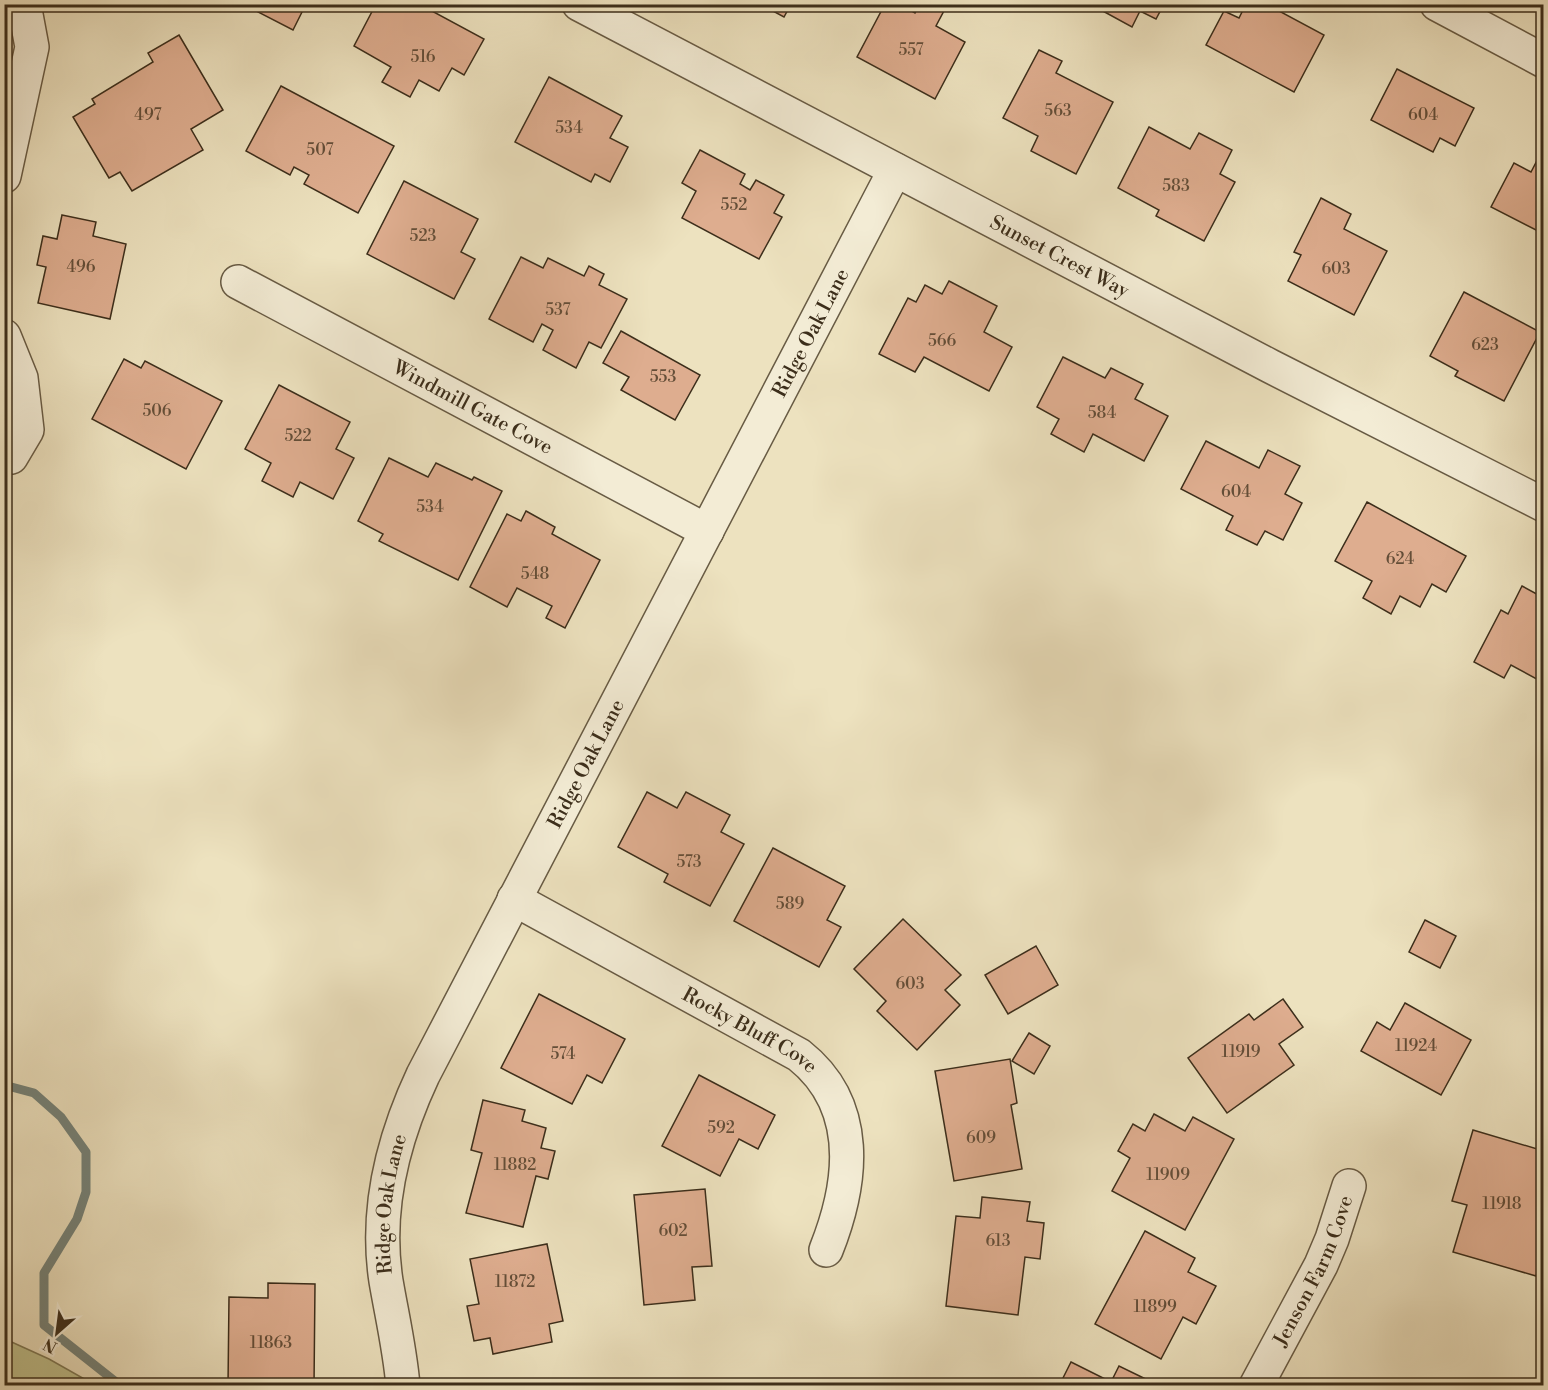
<svg xmlns="http://www.w3.org/2000/svg" width="1548" height="1390" viewBox="0 0 1548 1390" font-family="'Libre Bodoni',serif">
<rect width="100%" height="100%" fill="#ede2bf"/>
<filter id="stains"><feTurbulence type="fractalNoise" baseFrequency=".00333" numOctaves="4"/><feColorMatrix values="0 0 0 0 .2 0 0 0 0 .09 0 0 0 0 .02 0 0 0 .5 -.17"/></filter>
<radialGradient id="worn" r=".72"><stop offset=".6" stop-color="#630" stop-opacity="0"/><stop offset="1" stop-color="#630" stop-opacity=".3"/></radialGradient>
<!-- green -->
<polygon fill="#c0c18d" stroke="#7e7854" stroke-width="1.5" points="5,1339 49,1359 95,1385 5,1385"/>
<g fill="none" stroke-linecap="round" stroke-linejoin="round">
<!-- stream -->
<polyline stroke="#75837a" stroke-width="9" points="4,1085 34,1093 61,1117 86,1152 86,1192 77,1219 44,1273 44,1325 121,1386"/>
</g>
<!-- building -->
<g fill="#dead8f" stroke="#3c2e1b" stroke-width="1.5">
<polygon points="250,4 306,4 293,30 256,11 257,8"/>
<polygon points="376,4 419,4 484,39 464,75 452,68 439,91 419,80 410,97 382,82 391,67 354,46"/>
<polygon points="760,4 791,4 784,17"/>
<polygon points="885,4 900,4 915,13 920,4 941,4 946,7 936,26 965,42 935,99 857,57"/>
<polygon points="1090,4 1164,4 1156,19 1140,11 1132,27"/>
<polygon points="1246,4 1266,4 1324,35 1294,92 1206,45 1224,11 1239,18"/>
<polygon points="179,35 223,110 191,129 203,150 132,191 120,172 109,178 73,117 95,104 92,99 153,62 148,53"/>
<polygon points="1039,50 1062,61 1056,73 1113,102 1076,174 1031,151 1038,136 1003,118"/>
<polygon points="1397,69 1474,108 1455,146 1440,138 1433,152 1371,120"/>
<polygon points="549,77 622,116 610,138 628,147 610,182 595,174 591,182 515,142"/>
<polygon points="281,86 394,146 358,213 304,184 309,175 294,167 290,175 246,151"/>
<polygon points="1149,127 1190,149 1199,133 1232,150 1220,174 1235,182 1204,241 1156,216 1159,210 1118,188"/>
<polygon points="700,150 745,174 740,184 750,190 756,180 784,195 774,213 782,217 759,259 682,218 696,191 682,183"/>
<polygon points="1542,151 1544,152 1544,234 1491,207 1514,163 1531,172"/>
<polygon points="404,181 478,219 461,252 475,259 454,299 367,254"/>
<polygon points="1321,198 1351,214 1344,229 1387,251 1354,315 1288,281 1301,255 1294,252"/>
<polygon points="62,215 96,222 93,236 126,244 110,319 38,303 46,267 37,265 43,236 57,239"/>
<polygon points="521,257 543,268 548,258 584,276 589,266 604,274 599,285 627,299 601,348 589,342 576,368 543,350 553,330 542,324 533,342 489,319"/>
<polygon points="949,281 997,306 984,332 1012,347 989,391 924,357 915,372 879,354 908,298 916,302 925,285 942,294"/>
<polygon points="1464,292 1540,332 1504,401 1455,376 1458,371 1430,356"/>
<polygon points="621,331 700,375 675,420 621,390 629,377 603,363"/>
<polygon points="1063,357 1105,378 1111,368 1143,384 1135,399 1168,416 1144,461 1093,434 1084,452 1051,434 1059,419 1037,407"/>
<polygon points="124,359 141,368 145,361 222,401 186,469 92,419"/>
<polygon points="279,385 350,422 336,449 354,458 333,499 300,482 293,497 262,481 271,463 245,449"/>
<polygon points="1206,441 1259,468 1268,450 1300,466 1285,494 1302,503 1283,540 1265,531 1257,545 1226,530 1233,516 1181,489"/>
<polygon points="389,458 428,477 436,463 472,480 474,477 502,491 458,580 379,541 383,534 358,521"/>
<polygon points="1367,502 1466,556 1446,592 1432,584 1420,607 1400,596 1391,614 1363,598 1372,581 1335,561"/>
<polygon points="526,511 555,527 552,534 600,560 565,628 546,618 552,606 517,588 507,607 470,587 507,514 521,521"/>
<polygon points="1522,586 1544,598 1544,683 1511,665 1504,678 1474,662 1501,610 1508,614"/>
<polygon points="647,792 677,808 686,792 730,815 721,832 744,844 710,906 664,882 668,874 618,847"/>
<polygon points="773,848 845,886 827,920 841,927 819,967 734,921"/>
<polygon points="903,919 961,975 945,990 960,1005 917,1050 877,1011 886,1001 854,969"/>
<polygon points="1425,920 1456,936 1440,968 1409,952"/>
<polygon points="1036,946 1058,985 1008,1014 985,975"/>
<polygon points="539,994 625,1039 602,1083 587,1075 572,1104 501,1068"/>
<polygon points="1283,999 1303,1027 1279,1044 1294,1065 1227,1113 1188,1058 1249,1014 1254,1020"/>
<polygon points="1405,1003 1471,1040 1441,1095 1361,1051 1377,1022 1390,1030"/>
<polygon points="1029,1033 1050,1046 1034,1074 1012,1061"/>
<polygon points="1010,1059 1017,1103 1011,1105 1022,1169 954,1181 935,1071"/>
<polygon points="699,1075 775,1115 758,1149 739,1139 720,1176 662,1146"/>
<polygon points="483,1100 525,1110 522,1121 546,1128 541,1148 555,1151 548,1179 536,1176 523,1227 466,1213 482,1153 471,1150"/>
<polygon points="1154,1114 1185,1131 1193,1117 1234,1139 1185,1230 1112,1191 1130,1158 1118,1151 1133,1124 1145,1131"/>
<polygon points="1473,1130 1544,1151 1544,1249 1536,1276 1453,1252 1467,1205 1452,1201"/>
<polygon points="705,1189 712,1266 692,1267 695,1300 644,1305 634,1195"/>
<polygon points="982,1197 1030,1202 1027,1221 1044,1223 1040,1259 1025,1257 1018,1315 946,1306 956,1216 980,1218"/>
<polygon points="1145,1231 1195,1258 1188,1272 1216,1286 1196,1324 1183,1317 1161,1359 1095,1324"/>
<polygon points="547,1244 563,1321 549,1324 552,1342 493,1354 490,1338 474,1341 467,1306 479,1304 470,1259"/>
<polygon points="268,1283 315,1284 314,1386 228,1386 229,1297 268,1298"/>
<polygon points="1071,1362 1111,1382 1119,1366 1158,1385 1059,1386"/>
</g>
<g fill="none" stroke-linecap="round" stroke-linejoin="round">
<!-- minor casing -->
<g stroke="#685b44" stroke-width="36">
<g id="minor">
<path id="s1" d="M579,4L1270,366L1544,505"/>
<polyline points="1437,4 1544,61"/>
<polyline points="4,176 32,47 24,4"/>
<path id="s2" d="M238,282L707,531"/>
<polyline points="4,336 21,378 27,430 11,457"/>
<path id="s3" d="M514,899L799,1055C862,1105 853,1182 826,1250"/>
<path id="s4" d="M403,1386C400,1350 392,1316 386,1281C375,1210 393,1139 423,1075L895,170"/>
<path id="s5" d="M1256,1386L1321,1265L1332,1239L1349,1186"/>
</g>
</g>
<!-- path -->
<polyline stroke="#3c2e1b" stroke-width="4" stroke-dasharray="4.5 3" stroke-linecap="butt" points="4,1381 45,1386"/>
<!-- minor -->
<use href="#minor" stroke="#f3ecd5" stroke-width="33"/>
</g>
<g text-anchor="middle" stroke-width="6" stroke-linejoin="round" paint-order="stroke">
<!-- number labels -->
<g font-size="16" fill="#644e38">
<text x="911" y="55">557</text>
<text x="423" y="62">516</text>
<text x="1058" y="116">563</text>
<text x="148" y="120">497</text>
<text x="1423" y="120">604</text>
<text x="569" y="133">534</text>
<text x="320" y="155">507</text>
<text x="1176" y="191">583</text>
<text x="734" y="210">552</text>
<text x="423" y="241">523</text>
<text x="81" y="272">496</text>
<text x="1336" y="274">603</text>
<text x="558" y="315">537</text>
<text x="942" y="346">566</text>
<text x="1485" y="350">623</text>
<text x="663" y="382">553</text>
<text x="157" y="416">506</text>
<text x="1102" y="418">584</text>
<text x="298" y="441">522</text>
<text x="1236" y="497">604</text>
<text x="430" y="512">534</text>
<text x="1400" y="564">624</text>
<text x="535" y="579">548</text>
<text x="689" y="867">573</text>
<text x="790" y="909">589</text>
<text x="910" y="989">603</text>
<text x="1416" y="1051">11924</text>
<text x="1241" y="1057">11919</text>
<text x="563" y="1059">574</text>
<text x="721" y="1133">592</text>
<text x="981" y="1143">609</text>
<text x="515" y="1170">11882</text>
<text x="1168" y="1180">11909</text>
<text x="1502" y="1209">11918</text>
<text x="673" y="1236">602</text>
<text x="998" y="1246">613</text>
<text x="515" y="1287">11872</text>
<text x="1155" y="1312">11899</text>
<text x="271" y="1348">11863</text>
</g>
<!-- street labels -->
<g font-size="20" fill="#3c2e1b" stroke="#f3ecd5">
<text dy="7" stroke="none"><textPath href="#s1" startOffset="543">Sunset Crest Way</textPath></text>
<text dy="7" stroke="none"><textPath href="#s4" startOffset="1156">Ridge Oak Lane</textPath></text>
<text dy="7" stroke="none"><textPath href="#s2" startOffset="266">Windmill Gate Cove</textPath></text>
<text dy="7" stroke="none"><textPath href="#s4" startOffset="670">Ridge Oak Lane</textPath></text>
<text dy="7" stroke="none"><textPath href="#s3" startOffset="270">Rocky Bluff Cove</textPath></text>
<text dy="7" stroke="none"><textPath href="#s4" startOffset="184">Ridge Oak Lane</textPath></text>
<text dy="7" stroke="none"><textPath href="#s5" startOffset="129">Jenson Farm Cove</textPath></text>
</g>
</g>
<!-- margin -->
<rect width="1548" height="1390" fill="none" stroke="#ede2bf" stroke-width="24"/>
<rect x="6" y="6" width="1536" height="1378" fill="none" stroke="#3c2e1b" stroke-width="3"/>
<rect x="12" y="12" width="1524" height="1366" fill="none" stroke="#3c2e1b" stroke-width="1.5"/>
<!-- north arrow -->
<g transform="translate(57 1333) rotate(208)" stroke="#f3ecd5" stroke-width="4.5" paint-order="stroke">
<path d="M0-4.5L10 22L0 15L-10 22Z" fill="#3c2e1b"/>
<text y="-9" font-size="16" font-weight="bold" text-anchor="middle" fill="#3c2e1b">N</text>
</g>
<rect width="100%" height="100%" filter="url(#stains)"/>
<rect width="100%" height="100%" fill="url(#worn)"/>
</svg>
